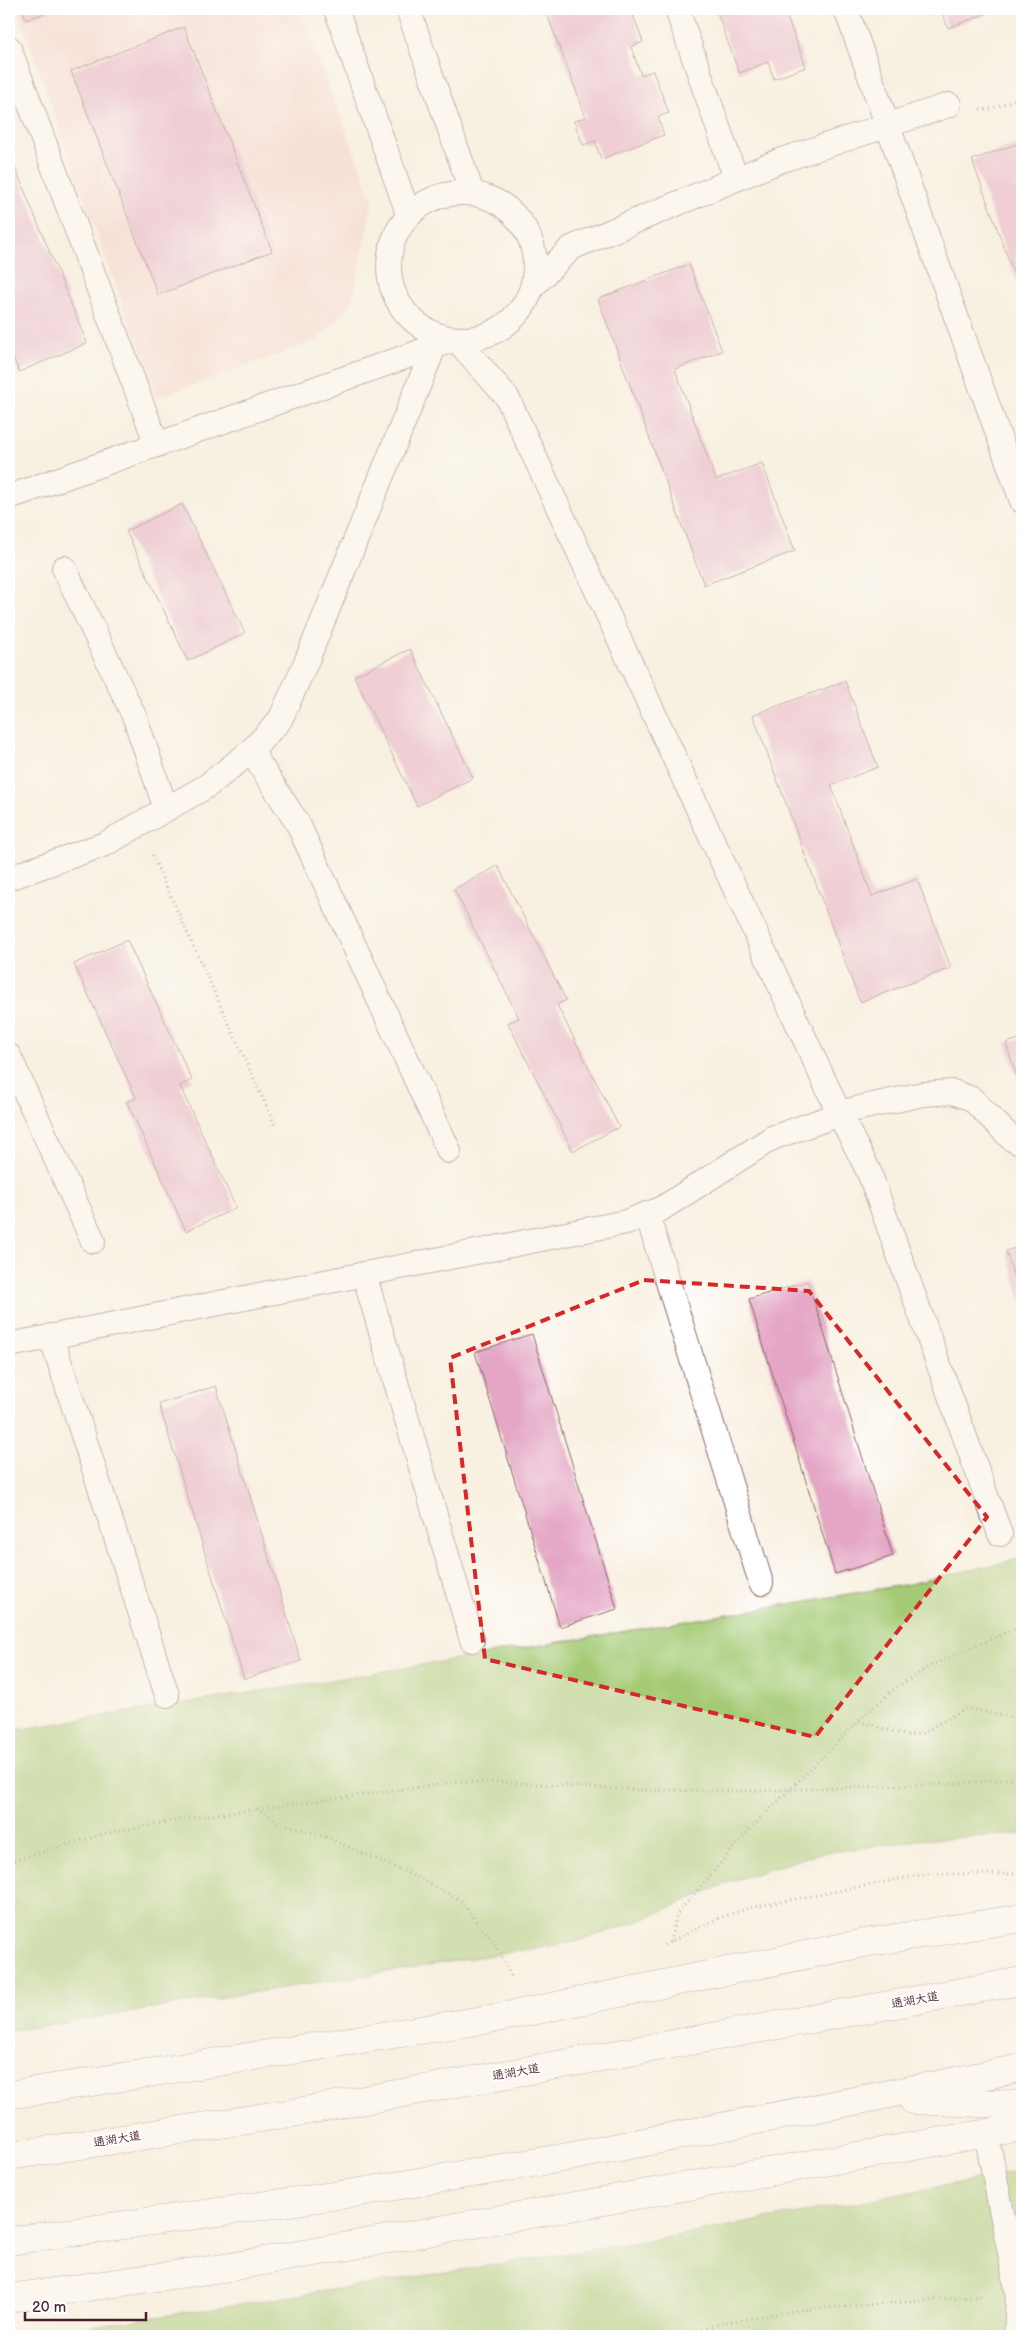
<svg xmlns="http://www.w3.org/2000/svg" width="1031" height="2345" viewBox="0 0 1031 2345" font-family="'Balsamiq Sans','LXGW WenKai TC',sans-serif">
<rect width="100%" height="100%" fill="#fff"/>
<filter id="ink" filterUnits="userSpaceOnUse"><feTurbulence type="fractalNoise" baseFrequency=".02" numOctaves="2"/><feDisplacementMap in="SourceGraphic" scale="10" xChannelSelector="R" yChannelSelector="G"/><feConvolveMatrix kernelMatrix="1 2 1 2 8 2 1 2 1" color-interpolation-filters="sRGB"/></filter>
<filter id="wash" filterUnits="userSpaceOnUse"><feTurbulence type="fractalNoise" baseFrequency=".0096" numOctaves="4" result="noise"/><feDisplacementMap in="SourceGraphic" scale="20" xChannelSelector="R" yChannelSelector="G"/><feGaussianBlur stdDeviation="1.12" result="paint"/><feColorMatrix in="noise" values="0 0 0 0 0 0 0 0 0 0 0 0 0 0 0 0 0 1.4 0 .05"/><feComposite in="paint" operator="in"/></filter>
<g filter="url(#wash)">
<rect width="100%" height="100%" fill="#f8f0e1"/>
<!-- built -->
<polygon fill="#f7d0cc" points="17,9 299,9 373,200 352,303 316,341 156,398"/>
<!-- green -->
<g fill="#a5ca74" stroke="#787450">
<polygon points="1022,1558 1022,1834 918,1840 816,1854 727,1883 639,1921 576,1942 9,2031 9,1731 295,1686 909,1584"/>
<polygon points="1022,2171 1022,2336 33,2336 655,2240"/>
</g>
<g id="blocks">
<!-- building -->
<g fill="#e4a6c4">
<polygon points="22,9 56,9 26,20"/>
<polygon points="545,9 631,9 643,42 631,47 641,75 653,71 669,113 658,117 664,135 601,159 595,141 583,145 574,121 586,117"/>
<polygon points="716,9 784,9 806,67 774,79 768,62 739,73"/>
<polygon points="928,9 999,9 948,28 941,10 931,15"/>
<polygon points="184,27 272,251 158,295 71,71"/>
<polygon points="1022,142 1022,296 972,160"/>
<polygon points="9,153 87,343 19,372 9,348"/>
<polygon points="689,264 722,351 675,369 716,480 762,463 795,551 704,585 598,299"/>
<polygon points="182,504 245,633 188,661 126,531"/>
<polygon points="410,649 473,778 417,806 354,676"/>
<polygon points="845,681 878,767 831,785 872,896 917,879 951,968 860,1002 753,715"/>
<polygon points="498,866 566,1000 557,1005 619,1127 573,1151 508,1023 519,1018 454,889"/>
<polygon points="127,940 192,1080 180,1086 236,1208 186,1231 127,1102 136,1098 74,964"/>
<polygon points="1022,1038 1022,1093 1006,1043"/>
<polygon points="1022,1246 1022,1303 1006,1251"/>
<polygon points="808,1281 893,1556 835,1574 749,1299"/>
<polygon points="532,1334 617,1609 560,1627 475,1352"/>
<polygon points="216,1386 301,1661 244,1679 159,1404"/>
</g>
</g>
</g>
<g filter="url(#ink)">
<use href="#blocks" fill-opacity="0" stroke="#87686b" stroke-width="1"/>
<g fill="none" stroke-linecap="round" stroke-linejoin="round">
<!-- lane casing -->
<g stroke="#87686b" stroke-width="26">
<g id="lane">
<polyline points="336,9 409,216"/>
<polyline points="408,9 472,193"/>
<polyline points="677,9 736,179"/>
<polyline points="846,9 1022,501"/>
<polyline points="9,48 157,445"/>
<circle cx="462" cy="266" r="73"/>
<polyline points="533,286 571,248 779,161 949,105"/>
<polyline points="9,497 456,339 507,397 840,1115 869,1172 1000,1534"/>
<polyline points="64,568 135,718 166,809"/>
<polyline points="251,751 298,824 449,1151"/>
<polyline points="9,878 105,844 207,786 251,751 280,720 307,660 434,347"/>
<polyline points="9,1056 93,1241"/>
<polyline points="647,1214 761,1583"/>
<polyline points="364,1274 472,1640"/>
<polyline points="51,1336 167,1695"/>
<polyline points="9,1345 626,1222 661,1209 772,1138 851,1110 923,1094 953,1092 972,1099 1012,1139 1022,1144"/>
<polyline points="989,2148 1018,2294 1016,2336"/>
</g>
</g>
<!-- street casing -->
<g stroke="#87686b" stroke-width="29">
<g id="street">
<polyline points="9,2095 502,2017 864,1943 1022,1918"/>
<polyline points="9,2298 230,2267 1022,2127"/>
</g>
</g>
<!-- primary casing -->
<g stroke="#87686b" stroke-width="29">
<g id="primary">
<polyline points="913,2100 1022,2105"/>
<polyline points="9,2156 292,2113 1022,1981"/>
<polyline points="9,2241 354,2193 568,2157 1022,2068"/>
</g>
</g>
<!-- path -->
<g stroke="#87686b" stroke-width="3" stroke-dasharray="1 4" stroke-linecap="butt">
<polyline points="980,109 988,110 1022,97"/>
<polyline points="152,855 275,1125"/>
<polyline points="859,1721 908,1736 922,1733 967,1708 1022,1720"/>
<polyline points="256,1809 279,1822 328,1838 417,1877 460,1900 495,1944 512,1978"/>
<polyline points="9,1862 103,1834 189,1818 456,1782 498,1782 634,1790 744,1791 951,1784 1022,1778"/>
<polyline points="670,1942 677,1914 749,1830 864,1716 894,1689 930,1666 1022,1626"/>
<polyline points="664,1945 721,1917 749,1908 926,1874 1022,1874"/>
<polyline points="673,2336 728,2322 799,2310 984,2296"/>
</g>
<!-- lane -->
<use href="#lane" stroke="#fff" stroke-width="24"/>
<!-- street -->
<use href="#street" stroke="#fff" stroke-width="28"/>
<!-- primary -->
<use href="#primary" stroke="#fff" stroke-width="28"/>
</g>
</g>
<!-- marked area -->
<path d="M0 0H1031V2345H0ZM644,1280L809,1291L987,1517L815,1737L485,1659L450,1358Z" fill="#f8f0e1" fill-opacity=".55" fill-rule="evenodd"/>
<path fill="none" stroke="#d62828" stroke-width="4" stroke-dasharray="10 6" stroke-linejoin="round" d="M644,1280L809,1291L987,1517L815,1737L485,1659L450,1358Z"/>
<g text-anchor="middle" stroke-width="4" stroke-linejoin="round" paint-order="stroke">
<!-- street labels -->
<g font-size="12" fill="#4a1f2b" stroke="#fff">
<text transform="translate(915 2000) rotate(-10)" y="4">通湖大道</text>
<text transform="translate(516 2072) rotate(-10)" y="4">通湖大道</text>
<text transform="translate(117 2139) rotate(-9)" y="4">通湖大道</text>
</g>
</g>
<!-- margin -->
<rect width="1031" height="2345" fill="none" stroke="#fff" stroke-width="30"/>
<!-- scale -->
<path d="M25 2312v8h121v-8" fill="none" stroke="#4a1f2b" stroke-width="2.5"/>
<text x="32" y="2312" font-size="15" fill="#4a1f2b" stroke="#ffffff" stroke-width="4" paint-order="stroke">20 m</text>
</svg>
